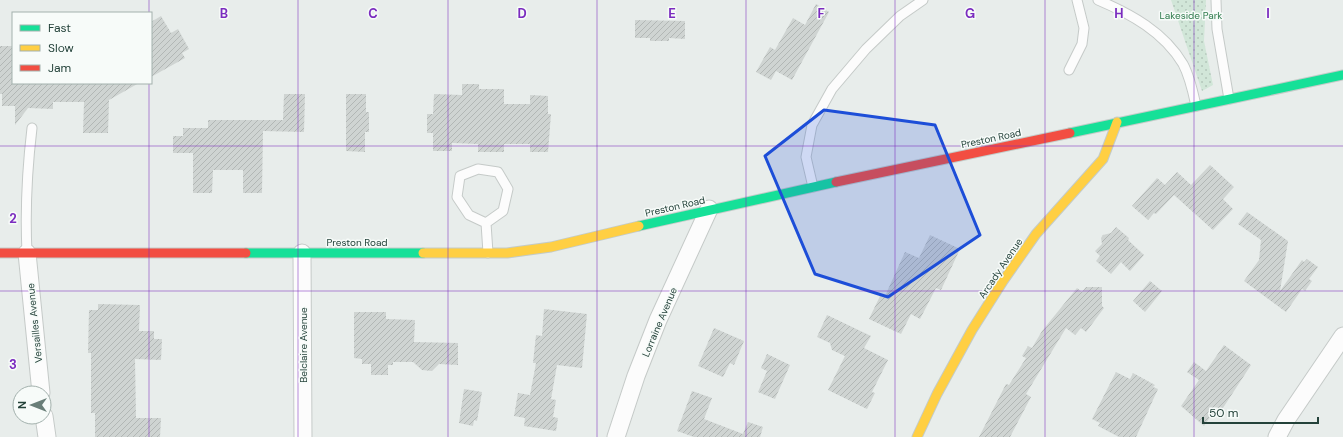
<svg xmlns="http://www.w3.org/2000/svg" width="1343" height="437" viewBox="0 0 1343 437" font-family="'DM Sans',sans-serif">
<defs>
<pattern id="park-dots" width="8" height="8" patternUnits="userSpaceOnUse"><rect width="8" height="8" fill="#d1e6d8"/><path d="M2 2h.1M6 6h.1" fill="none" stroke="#b3c6ba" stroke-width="1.8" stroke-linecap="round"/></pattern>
<pattern id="building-hatch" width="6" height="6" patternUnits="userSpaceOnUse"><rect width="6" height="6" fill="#cfd4d2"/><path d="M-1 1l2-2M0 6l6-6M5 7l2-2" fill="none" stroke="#b2b7b5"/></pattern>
</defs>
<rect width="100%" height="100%" fill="#e8edeb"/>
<!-- park -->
<polygon fill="url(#park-dots)" points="1171,0 1206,0 1204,41 1213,85 1202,91"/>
<!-- building -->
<g fill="url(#building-hatch)">
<polygon points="816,4 829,12 792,80 776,71 771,80 756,72 770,47 775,50 793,18 805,25"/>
<polygon points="161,16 171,33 178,29 189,49 182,53 185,58 151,77 151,22"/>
<polygon points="635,20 685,21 685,39 669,38 669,41 650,41 650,38 635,38"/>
<polygon points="0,46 13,46 13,83 139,83 109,100 108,133 83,133 84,102 53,102 53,109 28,108 15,125 15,106 2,106 2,94 0,94"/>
<polygon points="462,84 479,84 479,89 504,89 504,104 530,104 530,95 548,96 548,114 551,114 548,152 530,152 530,144 504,144 504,152 478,152 478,144 452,143 452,151 433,151 433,133 427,133 427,114 433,114 434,94 462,95"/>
<polygon points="284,94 305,94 304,132 263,131 262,193 243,193 243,170 213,170 212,193 193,193 193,153 173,153 173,136 183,136 183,128 208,128 208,120 283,120"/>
<polygon points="346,94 366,94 366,112 369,112 369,132 365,132 365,152 346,151"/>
<polygon points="1210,165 1234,187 1223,199 1233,209 1213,230 1174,195 1156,214 1154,213 1148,220 1132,206 1157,178 1165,185 1177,172 1191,185"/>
<polygon points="1247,212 1288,241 1280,291 1302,260 1304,262 1307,259 1318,267 1309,279 1312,281 1305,291 1302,289 1286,312 1244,281 1259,260 1261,240 1238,224"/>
<polygon points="1116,227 1129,238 1128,240 1144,255 1130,271 1121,262 1111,274 1096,261 1100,256 1095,251 1102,244 1101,238 1103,235 1111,233"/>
<polygon points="930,235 960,249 941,290 936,288 920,319 911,314 901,334 869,319 881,294 885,296 905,252 919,258"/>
<polygon points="1150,281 1162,291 1145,312 1133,301"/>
<polygon points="1086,287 1102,287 1102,306 1104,308 1086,332 1081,328 1075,335 1066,328 1026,394 1031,397 1010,437 979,437 1006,384 1009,385 1026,358 1022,356 1028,346 1032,348 1042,331 1077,288 1082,292"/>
<polygon points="98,304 140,305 139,331 154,331 154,339 162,339 161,360 135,359 136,418 161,418 160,437 95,437 95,413 91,413 91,353 88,353 89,310 98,310"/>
<polygon points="544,309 587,314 582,368 557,365 551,399 556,400 553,417 558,418 556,431 524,426 525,418 514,416 518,393 530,395 536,363 533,363 536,335 542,336"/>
<polygon points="354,312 386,312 386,319 415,320 414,342 458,343 458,365 439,364 432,371 422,370 413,362 393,362 393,365 388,365 388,375 371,375 371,364 362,364 362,359 354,358"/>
<polygon points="827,315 871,336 864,348 888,360 872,392 875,393 867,409 828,390 845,356 832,350 830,343 817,337"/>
<polygon points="714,328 744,341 734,365 730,363 723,377 698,366"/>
<polygon points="1224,345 1251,365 1221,411 1217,407 1204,426 1181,406 1199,380 1187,372 1194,362 1206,371"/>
<polygon points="767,354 790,365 775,399 758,392 767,371 761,368"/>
<polygon points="1116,372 1130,379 1133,373 1155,385 1153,387 1158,389 1136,437 1119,437 1098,426 1100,423 1092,419"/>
<polygon points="464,389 482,392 477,421 474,420 473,426 459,423"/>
<polygon points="692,391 712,398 704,419 743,434 748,422 763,427 760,437 694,437 677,431"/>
</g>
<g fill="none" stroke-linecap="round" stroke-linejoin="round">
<!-- lane casing -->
<g stroke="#c5cac8" stroke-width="11">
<g id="lane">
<path d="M1098,0C1131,14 1164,32 1183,64C1190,77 1193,92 1196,106"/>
<polyline points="1216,0 1217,29 1229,99"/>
<polyline points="1069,70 1082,44 1084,28 1077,0"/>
<polyline points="813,187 806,157 812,125 832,89 866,49 900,16 923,0"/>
<polyline points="486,223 503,211 508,189 498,172 478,169 460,176 457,197 469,215 486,223 488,253"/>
<path d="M27,253C25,211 27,170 32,128"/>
</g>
</g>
<!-- street casing -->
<g stroke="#c5cac8" stroke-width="19">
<g id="street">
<polyline points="27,253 41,393"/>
<polyline points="302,253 303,437"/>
<polyline points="44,416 47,437"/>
<polyline points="616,437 636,376 658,320 709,209"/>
<polyline points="1277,437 1286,420 1343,336"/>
</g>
</g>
<!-- fast casing -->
<g stroke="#c3cbc8" stroke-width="11">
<g id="fast">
<polyline points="1070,133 1343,75"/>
<polyline points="639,226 836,182"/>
<polyline points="246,253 423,253"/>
</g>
</g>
<!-- slow casing -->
<g stroke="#c3cbc8" stroke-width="11">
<g id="slow">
<polyline points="423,253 507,253 551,247 639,226"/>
<polyline points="917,437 937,394 972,330 1003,281 1036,234 1103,159 1117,122"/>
</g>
</g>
<!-- jam casing -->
<g stroke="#c3cbc8" stroke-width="11">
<g id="jam">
<polyline points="836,182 1070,133"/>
<polyline points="0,253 246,253"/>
</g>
</g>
<!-- lane -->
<use href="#lane" stroke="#fcfcfc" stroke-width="9"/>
<!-- street -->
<use href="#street" stroke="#fcfcfc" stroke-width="17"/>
<!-- fast -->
<use href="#fast" stroke="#16e098" stroke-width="9"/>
<!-- slow -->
<use href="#slow" stroke="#ffcf43" stroke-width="9"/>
<!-- jam -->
<use href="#jam" stroke="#f24e42" stroke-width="9"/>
</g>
<!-- marked area -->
<path fill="#1d4ed8" fill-opacity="0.2" stroke="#1d4ed8" stroke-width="3" stroke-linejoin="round" d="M824,110L935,125L980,235L888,297L815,274L765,156Z"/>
<!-- grid -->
<path fill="none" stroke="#7b2cbf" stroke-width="1" stroke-opacity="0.55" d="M149,0V13M298,0V437M448,0V437M597,0V437M746,0V437M895,0V437M1045,0V437M1194,0V437M149,83V437M0,146H1343M0,291H1343"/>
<g text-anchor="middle" stroke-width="3" stroke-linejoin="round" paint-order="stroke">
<!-- park labels -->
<g font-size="10" fill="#2d7a4b" stroke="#f7fbf9">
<text x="1191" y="19">Lakeside Park</text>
</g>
<!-- street labels -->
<g font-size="10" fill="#24423a" stroke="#f7fbf9">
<text transform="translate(991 138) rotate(-12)" y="4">Preston Road</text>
<text transform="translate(675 206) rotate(-13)" y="4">Preston Road</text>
<text x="357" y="246">Preston Road</text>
<text transform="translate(1000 268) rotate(-56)" y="4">Arcady Avenue</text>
<text transform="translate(659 322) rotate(-67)" y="4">Lorraine Avenue</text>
<text transform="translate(34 323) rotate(-96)" y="4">Versailles Avenue</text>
<text transform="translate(303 345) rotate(-90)" y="4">Belclaire Avenue</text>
</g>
</g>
<g font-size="13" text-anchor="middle" font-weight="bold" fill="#7b2cbf" stroke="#f7fbf9" stroke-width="3" stroke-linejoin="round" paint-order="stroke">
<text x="224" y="18">B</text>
<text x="373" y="18">C</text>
<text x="522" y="18">D</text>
<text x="672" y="18">E</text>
<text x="821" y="18">F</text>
<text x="970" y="18">G</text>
<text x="1119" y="18">H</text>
<text x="1268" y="18">I</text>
<text x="13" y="223">2</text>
<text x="13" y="369">3</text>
</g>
<!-- legend -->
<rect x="12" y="12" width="140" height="72" fill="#f7fbf9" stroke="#a3b1ad"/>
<rect x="20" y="25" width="20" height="6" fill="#16e098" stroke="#a3b1ad"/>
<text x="48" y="32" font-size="12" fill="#24423a">Fast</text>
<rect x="20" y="45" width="20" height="6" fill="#ffcf43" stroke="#a3b1ad"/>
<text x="48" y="52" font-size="12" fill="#24423a">Slow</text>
<rect x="20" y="65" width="20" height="6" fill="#f24e42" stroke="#a3b1ad"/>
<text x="48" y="72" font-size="12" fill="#24423a">Jam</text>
<!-- north arrow -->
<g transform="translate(32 405) rotate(270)"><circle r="19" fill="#f7fbf9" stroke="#a3b1ad"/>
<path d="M0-3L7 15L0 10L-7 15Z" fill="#697e78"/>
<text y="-6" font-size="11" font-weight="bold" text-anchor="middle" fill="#24423a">N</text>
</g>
<!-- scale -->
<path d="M1203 417v6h115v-6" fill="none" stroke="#24423a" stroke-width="2"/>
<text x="1209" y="417" font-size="12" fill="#24423a" stroke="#f7fbf9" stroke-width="3" paint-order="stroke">50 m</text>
</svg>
